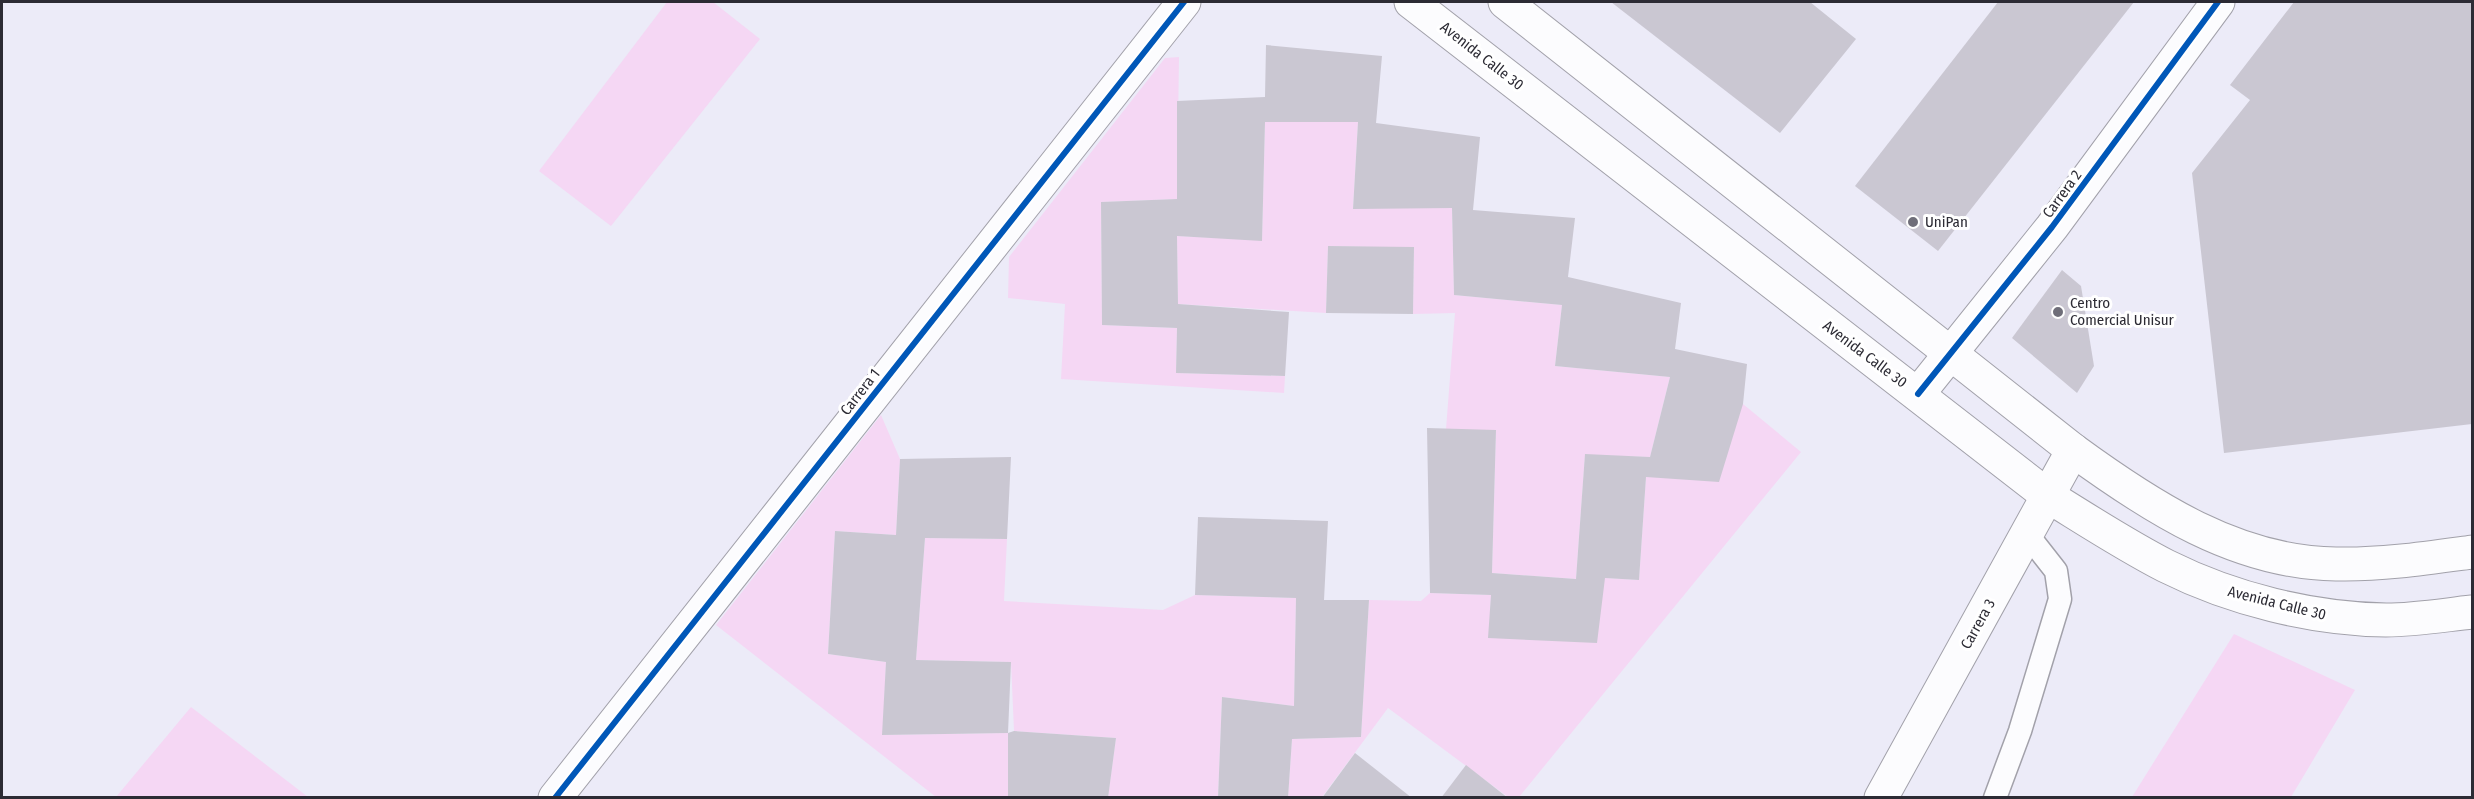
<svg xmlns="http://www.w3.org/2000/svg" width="2474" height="799" viewBox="0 0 2474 799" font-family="'Fira Sans Condensed',sans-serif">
<rect width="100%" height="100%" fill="#ecebf8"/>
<!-- green -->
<g fill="#f5d7f4">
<polygon points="667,2 713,2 760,39 611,226 539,171"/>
<polygon points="1179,57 1177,199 1101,202 1102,325 1177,328 1176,373 1285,376 1284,393 1061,379 1065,304 1008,298 1009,257 1165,58"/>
<polygon points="1265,122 1358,122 1353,208 1452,208 1454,295 1562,305 1555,366 1670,377 1650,457 1585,455 1576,579 1492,573 1496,431 1446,429 1455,313 1413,314 1414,248 1328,246 1326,313 1178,304 1177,236 1262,240"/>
<polygon points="1743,404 1801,452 1519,797 1508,797 1388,708 1322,797 1288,798 1292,739 1361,737 1369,600 1421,601 1430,593 1491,595 1489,638 1605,578 1639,580 1646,477"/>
<polygon points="881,415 900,459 896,535 835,531 828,654 886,662 883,735 1008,733 1008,797 936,797 716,625"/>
<polygon points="925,538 1007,539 1004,601 1163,610 1195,595 1296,598 1294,706 1222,697 1218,797 1108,797 1116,738 1014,731 1011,662 916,660"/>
<polygon points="2234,634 2355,690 2291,797 2132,797"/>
<polygon points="191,707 308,797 116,797"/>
</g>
<!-- building -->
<g fill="#cac7d2">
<polygon points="1611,2 1810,2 1856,39 1780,133"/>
<polygon points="1998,2 2134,2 1938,251 1855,186"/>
<polygon points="2294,2 2472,2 2472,424 2224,453 2192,173 2250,100 2230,85"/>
<polygon points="1266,45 1382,56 1376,123 1480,137 1473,210 1575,218 1568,277 1681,303 1675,349 1747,364 1743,404 1719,482 1646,477 1639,580 1605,578 1597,643 1488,638 1491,595 1430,593 1427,428 1496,430 1492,573 1576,579 1585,454 1650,457 1670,377 1555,366 1562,305 1454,295 1452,208 1353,209 1358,122 1265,122 1262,241 1177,236 1178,304 1289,312 1285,376 1176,373 1177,328 1102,325 1101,202 1177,199 1177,101 1265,97"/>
<polygon points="1328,246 1414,247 1413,314 1326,313"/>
<polygon points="2062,270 2081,286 2094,366 2077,393 2012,338"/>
<polygon points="1011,457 1007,539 925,538 916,660 1011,662 1008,733 1014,731 1116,738 1108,798 1008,798 1008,733 882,735 886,662 828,654 835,531 896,535 900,459"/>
<polygon points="1198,517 1328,521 1324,600 1369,600 1361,737 1292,739 1288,798 1218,798 1222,697 1294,706 1296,598 1195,595"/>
<polygon points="1355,753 1412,798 1322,798"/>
<polygon points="1466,765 1508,798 1441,798"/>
</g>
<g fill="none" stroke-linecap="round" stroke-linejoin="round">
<!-- service casing -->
<g stroke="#a2a1aa" stroke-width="25">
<polyline id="service" points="1995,798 2020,731 2060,599 2056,571 2027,534"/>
</g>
<!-- minor casing -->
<g stroke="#a2a1aa" stroke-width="35">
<g id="minor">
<polyline points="1918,394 2052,227 2218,2"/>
<polyline points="555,798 1184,2"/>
</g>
</g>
<!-- secondary casing -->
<g stroke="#a2a1aa" stroke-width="35">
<polyline id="secondary" points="1881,798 2073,450"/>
</g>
<!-- primary casing -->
<g stroke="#a2a1aa" stroke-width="35">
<g id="primary">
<path d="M1411,2L2048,496C2087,520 2125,545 2166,566C2232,599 2312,619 2386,620C2415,620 2444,615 2472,612"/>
<path d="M1505,2L2073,450C2151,507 2237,563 2336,564C2382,565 2428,558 2472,552"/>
</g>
</g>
<!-- service -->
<use href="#service" stroke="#fcfcfe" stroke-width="22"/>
<!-- minor -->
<use href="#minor" stroke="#fcfcfe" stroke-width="33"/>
<!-- secondary -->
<use href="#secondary" stroke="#fcfcfe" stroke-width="33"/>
<!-- primary -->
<use href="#primary" stroke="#fcfcfe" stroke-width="33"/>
<!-- cycleway casing -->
<g stroke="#fff" stroke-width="10">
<g id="cycleway">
<polyline points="1918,394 2052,227 2218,2"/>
<polyline points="555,798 1184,2"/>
</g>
</g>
<!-- cycleway -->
<use href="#cycleway" stroke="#0057b8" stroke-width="6"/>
</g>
<!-- markers -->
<g fill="#6f6e79" stroke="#fff" stroke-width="2">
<circle cx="1913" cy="222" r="6"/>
<circle cx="2058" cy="312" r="6"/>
</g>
<g text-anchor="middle" stroke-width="6" stroke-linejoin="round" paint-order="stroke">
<!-- street labels -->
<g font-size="15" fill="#2c2b34" stroke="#fff">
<text transform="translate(1482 56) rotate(38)" y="5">Avenida Calle 30</text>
<text transform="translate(2062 194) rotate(-54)" y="5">Carrera 2</text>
<text transform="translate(1865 354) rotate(37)" y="5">Avenida Calle 30</text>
<text transform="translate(860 392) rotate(-52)" y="5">Carrera 1</text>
<text transform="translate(2277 603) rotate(14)" y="5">Avenida Calle 30</text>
<text transform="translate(1978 624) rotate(-61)" y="5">Carrera 3</text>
</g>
<!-- poi labels -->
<g font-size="15" fill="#2c2b34" stroke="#fff" text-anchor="start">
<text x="1925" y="227">UniPan</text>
<text x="2070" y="308">Centro<tspan x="2070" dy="17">Comercial Unisur</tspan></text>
</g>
</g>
<!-- border -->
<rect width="2474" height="799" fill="none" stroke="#2c2b34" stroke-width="6"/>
</svg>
